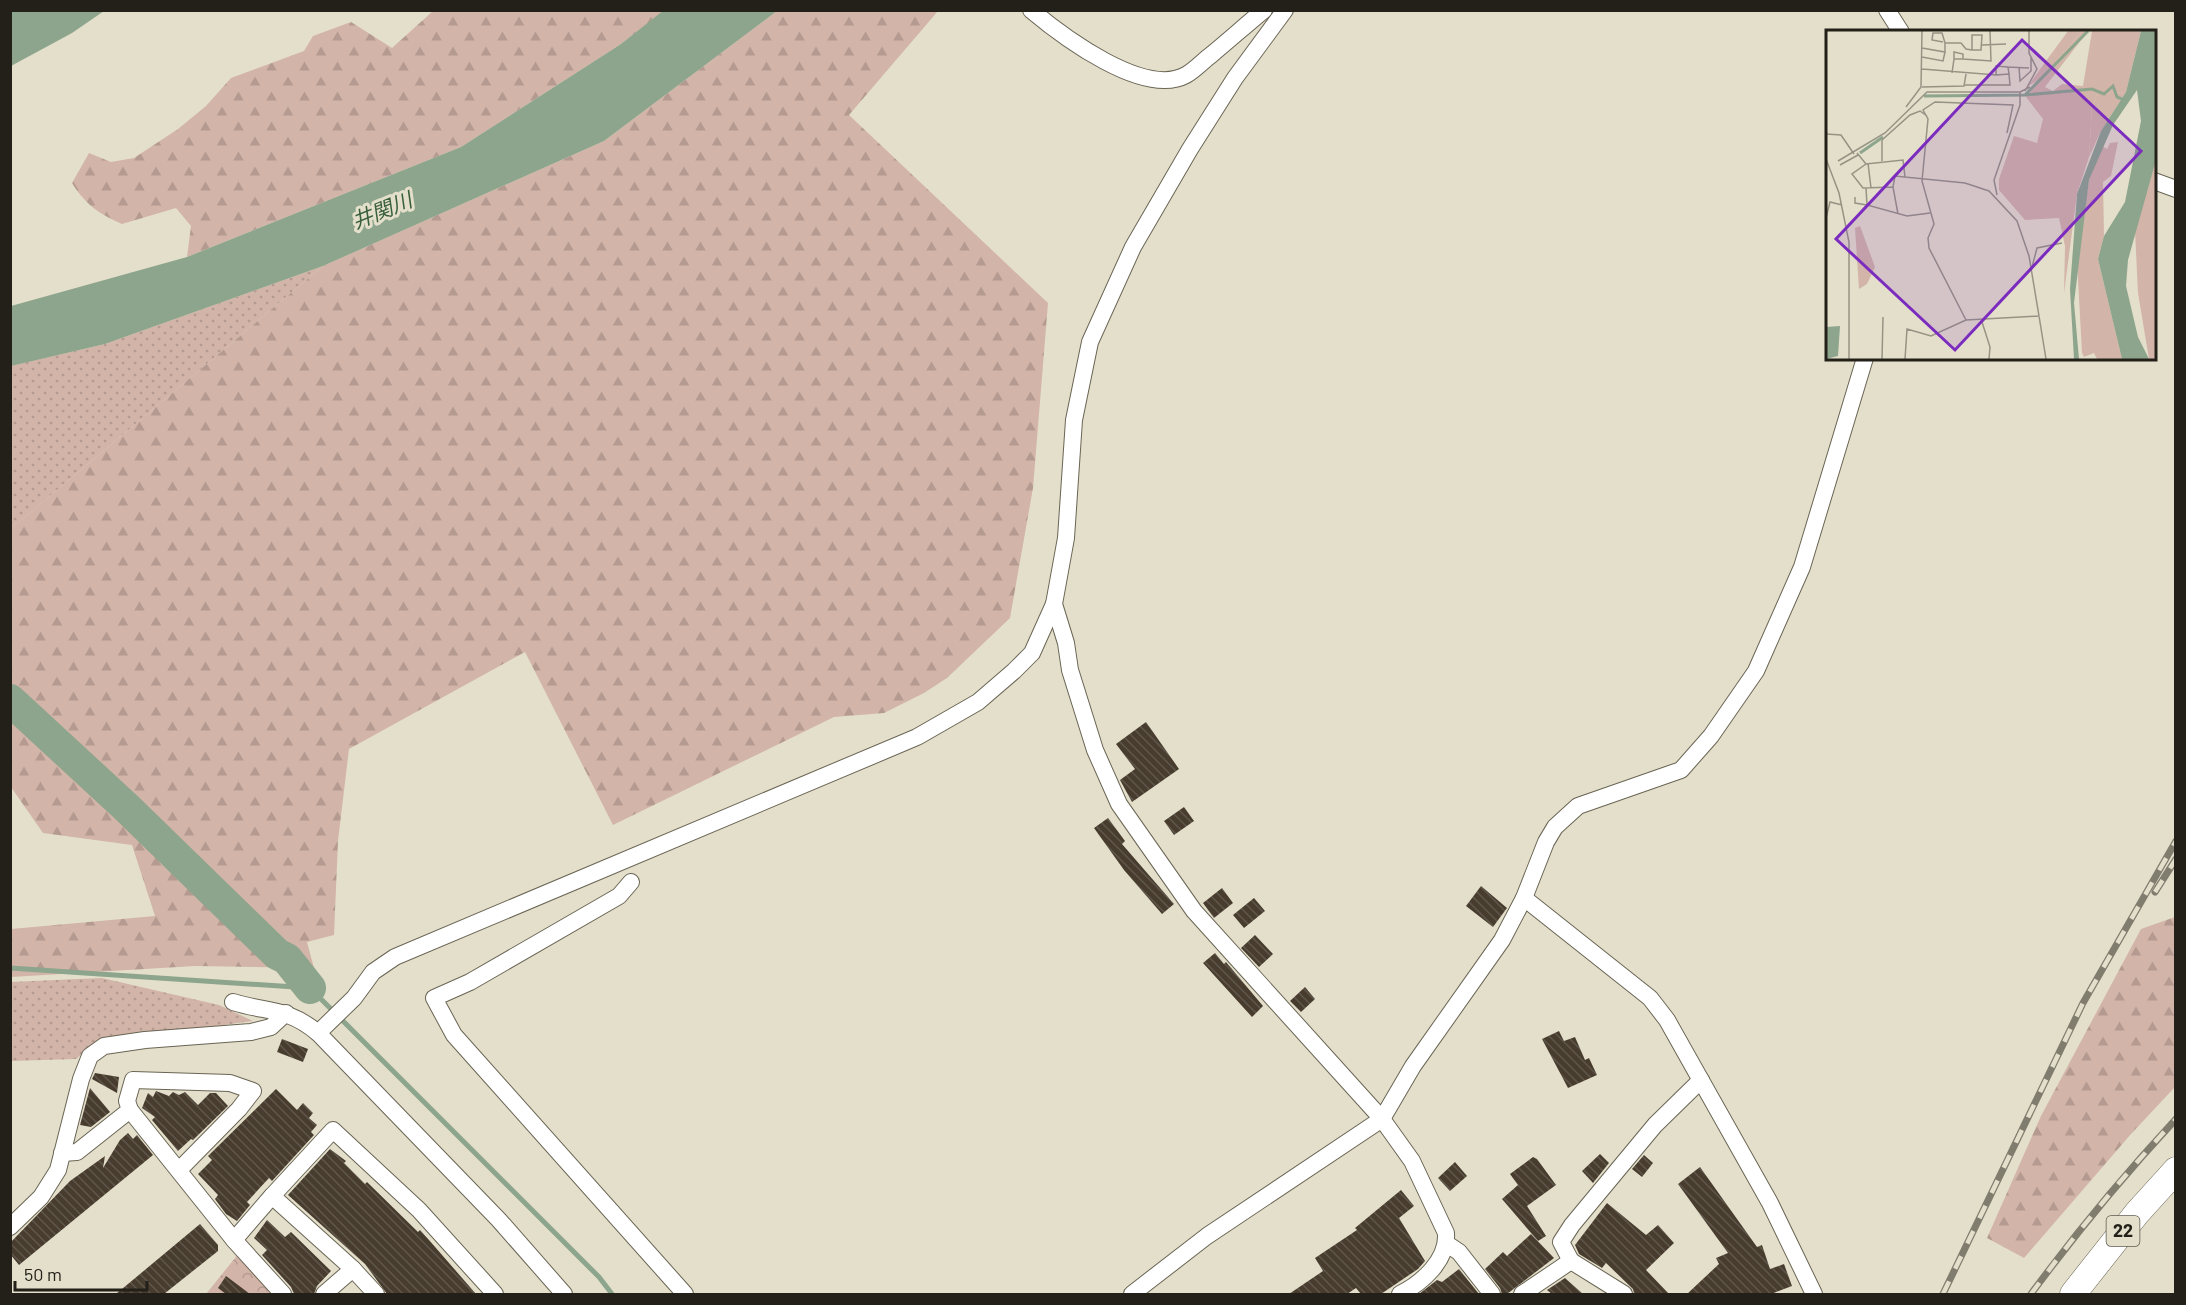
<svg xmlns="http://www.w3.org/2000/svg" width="2186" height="1305" viewBox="0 0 2186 1305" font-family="Barlow,'Noto Sans JP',sans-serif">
<defs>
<pattern id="grass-dots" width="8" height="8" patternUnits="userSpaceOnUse" patternTransform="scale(1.5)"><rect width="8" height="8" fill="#d2b4a8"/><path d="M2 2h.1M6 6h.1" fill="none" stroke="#b49a90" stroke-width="1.8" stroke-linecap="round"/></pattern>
<pattern id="forest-firs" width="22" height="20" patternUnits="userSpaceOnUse" patternTransform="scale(1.5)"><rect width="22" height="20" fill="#d2b4a8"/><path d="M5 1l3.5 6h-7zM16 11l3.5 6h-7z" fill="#b49a90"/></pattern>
<pattern id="park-crowns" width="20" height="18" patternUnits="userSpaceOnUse" patternTransform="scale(1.5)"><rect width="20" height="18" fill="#d2b4a8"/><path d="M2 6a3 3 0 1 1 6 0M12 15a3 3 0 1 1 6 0" fill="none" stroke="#b49a90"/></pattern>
<pattern id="building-back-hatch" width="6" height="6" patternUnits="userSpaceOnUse" patternTransform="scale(1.5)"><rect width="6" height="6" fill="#483c2f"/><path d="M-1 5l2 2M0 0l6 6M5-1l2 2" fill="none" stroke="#5f564b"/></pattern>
</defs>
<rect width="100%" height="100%" fill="#e4dfcb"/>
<!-- grass -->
<g fill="url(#grass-dots)">
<polygon points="323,266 19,522 11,526 10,366 105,344"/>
<polygon points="102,978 219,1005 253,1021 96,1042 76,1059 11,1061 10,982"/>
</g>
<!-- forest -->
<g fill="url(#forest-firs)">
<path d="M433,11H664L621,44L461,147L187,257L191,226L176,208L122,224C99,214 85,204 72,183L89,153L111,162L134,158L178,129L206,106L231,78L304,51L313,36L351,22L392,48Z"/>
<polygon points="777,11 938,11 849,115 1048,303 1033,488 1010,618 947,678 924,693 884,713 834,717 613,825 525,652 349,749 338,841 334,935 307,942 314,968 195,966 11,977 11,929 155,916 132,845 43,833 11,787 11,526 19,522 323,266 604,141"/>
<polygon points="2175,917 2175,1087 2131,1134 2024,1258 1987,1238 2041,1116 2141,929"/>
</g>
<!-- park -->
<polygon fill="url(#park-crowns)" points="239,1253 275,1294 206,1294"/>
<!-- water -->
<g fill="#8da58c">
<polygon points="11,10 104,10 104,11 72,33 11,66"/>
<polygon points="664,10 777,11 604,141 323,266 105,344 11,366 11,306 187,257 461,147 621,44"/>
</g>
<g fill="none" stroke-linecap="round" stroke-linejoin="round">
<!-- stream -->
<polyline stroke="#8da58c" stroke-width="5" points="10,968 310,988 599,1277 612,1294"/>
<!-- river -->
<polyline stroke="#8da58c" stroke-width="32" points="10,700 127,808 277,954 287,959 310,988"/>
</g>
<!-- building -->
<g fill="url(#building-back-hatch)">
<polygon points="1146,722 1179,769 1132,802 1120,780 1135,769 1116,744"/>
<polygon points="1184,807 1194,821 1174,835 1164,821"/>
<polygon points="1108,818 1125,841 1122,844 1174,904 1162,914 1124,870 1094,828"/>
<polygon points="1481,886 1507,908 1493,927 1466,906"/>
<polygon points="1222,888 1233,903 1214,918 1203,903"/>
<polygon points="1254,898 1265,911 1244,928 1233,915"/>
<polygon points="1255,935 1273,954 1259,967 1241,948"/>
<polygon points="1215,953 1224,964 1226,962 1263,1006 1252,1017 1203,963"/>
<polygon points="1305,987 1315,999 1301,1012 1290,1001"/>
<polygon points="1559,1031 1564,1041 1575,1037 1585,1060 1589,1058 1597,1075 1568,1088 1542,1039"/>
<polygon points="282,1039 308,1049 303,1062 277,1052"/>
<polygon points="95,1073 119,1077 117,1093 92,1079"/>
<polygon points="90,1088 110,1112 91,1127 80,1125"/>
<polygon points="276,1089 297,1110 303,1103 313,1113 309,1118 317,1125 311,1132 314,1135 272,1181 269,1178 247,1202 250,1205 237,1221 226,1214 215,1199 218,1195 198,1174 212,1160 208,1156"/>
<polygon points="156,1091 169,1096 173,1092 179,1095 185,1092 198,1105 210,1093 216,1093 228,1106 193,1140 191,1139 178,1151 152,1120 155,1117 142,1108 148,1093 153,1097"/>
<polygon points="128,1133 133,1139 137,1135 153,1155 19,1265 10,1254 10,1243 70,1181 105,1156 103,1168 120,1140"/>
<polygon points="330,1149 346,1161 344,1163 365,1184 367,1182 418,1232 420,1230 429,1240 476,1294 387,1294 365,1264 288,1195"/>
<polygon points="1600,1154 1609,1163 1593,1183 1582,1171"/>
<polygon points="1644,1155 1653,1163 1642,1177 1632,1169"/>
<polygon points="1533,1157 1537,1159 1556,1185 1527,1206 1546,1236 1538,1241 1502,1199 1518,1185 1510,1174"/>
<polygon points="1455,1162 1467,1176 1450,1191 1438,1178"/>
<polygon points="1700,1167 1757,1247 1762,1245 1770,1269 1784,1264 1792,1286 1771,1294 1687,1294 1719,1264 1716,1258 1728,1253 1678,1184"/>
<polygon points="1401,1190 1414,1206 1399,1218 1425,1261 1418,1269 1381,1294 1361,1294 1356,1288 1347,1294 1289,1294 1323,1271 1315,1258 1357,1230 1355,1228"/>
<polygon points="1607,1203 1646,1235 1658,1225 1674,1243 1646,1270 1669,1294 1634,1294 1633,1289 1606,1263 1602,1268 1579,1254 1575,1245"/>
<polygon points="267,1220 285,1237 291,1232 331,1271 317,1286 314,1294 294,1294 291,1287 262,1255 267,1250 254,1238"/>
<polygon points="200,1224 218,1245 218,1251 164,1294 116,1294"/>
<polygon points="1531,1234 1554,1258 1507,1294 1502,1294 1500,1288 1485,1269 1503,1252 1507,1256"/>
<polygon points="1459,1269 1479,1294 1419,1294 1437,1280 1442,1282"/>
<polygon points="226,1276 250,1294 226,1294 218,1288"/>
<polygon points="1565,1278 1583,1294 1552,1294 1547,1290"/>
</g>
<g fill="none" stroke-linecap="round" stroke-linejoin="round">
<!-- street casing -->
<g stroke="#696554" stroke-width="18">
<g id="street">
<path d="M1031,10C1062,36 1144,98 1186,75C1195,70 1203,61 1211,55C1229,40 1246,25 1264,10"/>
<path d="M1285,10L1235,78L1190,149L1133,247L1090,342L1074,420L1066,538L1054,604L1066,643L1070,670L1095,750L1119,804L1194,911L1382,1119L1412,1161L1446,1233C1448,1260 1422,1283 1400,1294"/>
<polyline points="1887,10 1901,32"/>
<polyline points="2154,181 2176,189"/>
<polyline points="631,882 619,896 470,982 434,998 454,1035 685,1294"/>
<polyline points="1524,898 1650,998 1667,1020 1770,1203 1814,1294"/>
<path d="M233,1002C268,1013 287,1007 318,1033L499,1220L564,1294"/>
<polyline points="318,1033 354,998 373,972 395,957 917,737 978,702 1014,671 1032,653 1054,604"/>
<polyline points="130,1110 234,1240 272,1196"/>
<polyline points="62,1153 77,1152 130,1110 127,1101 133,1080 230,1083 253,1091 239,1109 179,1170"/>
<polyline points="10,1227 41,1197 58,1170 81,1079 90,1056 104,1046 145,1040 251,1032 271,1027 286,1013"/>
<polyline points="234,1240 283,1294"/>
<polyline points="1447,1244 1459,1252 1492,1294"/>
<polyline points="1571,1261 1561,1242 1572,1225 1655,1125 1701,1080"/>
<polyline points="353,1269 272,1196 333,1130 419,1210 495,1294"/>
<polyline points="324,1294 353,1269 376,1294"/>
<polyline points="1132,1294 1207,1236 1382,1119 1413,1066 1502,940 1524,898 1546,842 1555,827 1578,806 1681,770 1711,736 1756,671 1802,567 1865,358"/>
<polyline points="1522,1294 1571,1261 1624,1294"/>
</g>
</g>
<!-- primary casing -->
<g stroke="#696554" stroke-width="27">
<polyline id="primary" points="2073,1294 2137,1213 2176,1170"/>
</g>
<!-- street -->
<use href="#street" stroke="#fff" stroke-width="16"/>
<!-- primary -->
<use href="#primary" stroke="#fff" stroke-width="26"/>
<!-- rail casing -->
<g stroke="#807d6f" stroke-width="7">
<g id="rail">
<polyline points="2155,892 2176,859"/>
<polyline points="1943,1294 2083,1003 2176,841"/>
<path d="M2031,1294C2076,1233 2124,1175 2176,1119"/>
</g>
</g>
<!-- rail -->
<use href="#rail" stroke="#e4dfcb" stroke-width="4.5" stroke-dasharray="14" stroke-linecap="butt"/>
</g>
<g text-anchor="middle" stroke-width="6" stroke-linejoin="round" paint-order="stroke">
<!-- shield labels -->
<rect fill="#e4dfcb" stroke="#5c594e" stroke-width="1.5" x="2106.5" y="1216" width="33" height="30" rx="4.5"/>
<g font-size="18" font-weight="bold" fill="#222019">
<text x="2123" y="1237">22</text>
</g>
<!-- water labels -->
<g font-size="21" font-style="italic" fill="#39603b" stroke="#e4dfcb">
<text transform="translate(382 211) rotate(-22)" y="7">井関川</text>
</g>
</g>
<!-- overview -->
<g transform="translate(1826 30)">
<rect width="330" height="330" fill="#e4dfcb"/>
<path d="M242,1H256L217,47L201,57ZM300,62L275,101L263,127L266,78L271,64Z" fill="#d2b4a8"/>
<path d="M256,1H262L219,57L227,61L236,54L257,56L266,1H315L300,62L271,64L266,78L263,127L251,164L238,263L239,216L233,188L199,190L173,160V149L188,106L211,113L217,89L200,67ZM292,112L285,146L277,152L278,206L272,229L296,329H271L268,323L258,327L256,323L251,231L263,150L276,116L281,119L284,113ZM330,130V329H323L312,263L309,201ZM34,196L49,237L41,254L33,259L29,198Z" fill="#d2b4a8"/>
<path d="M315,1H330V130L302,230L300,256L312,307L323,329H296L272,229L278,206L299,172L315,91L311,60L287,95L263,150L248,273L253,329H248L244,259L251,164L275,101L300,62ZM14,296L12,326L0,329V297Z" fill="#8da58c"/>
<path fill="none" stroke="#8da58c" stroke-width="3" d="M199,65L266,59L278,64L287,56L291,67L298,70M98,66L199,65L262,1M34,123L57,107"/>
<path fill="none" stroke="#969384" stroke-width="1.5" d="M117,12L106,10L107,3H116L119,13H135L140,19L146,20H155L156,5H146V20M156,15L180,14M96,18L119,22V13M96,27L117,31L119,22M128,29V22L137,24V29L165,31L164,1M193,37L194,51L205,41V28M96,39L170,45V36L182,37M126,43L128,29H137M183,44L182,37L203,38M139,55H184L183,44L170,45M96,57L138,56L140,44M199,61L211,39L203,23V1M80,77L95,57L96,1M0,104L15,105L28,124M56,110L84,85L94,81L101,86M31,123L40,134L77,130L79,147M0,129L13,163L23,212V329M12,131L59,103L101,62H194L204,57M56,131V110M42,133L45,158M40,134L26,144L37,158L67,157L69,146L139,153L163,161L191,191L203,226L213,286L140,290L105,306L81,299L79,329M14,135L32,125M67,157L72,184M40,158L41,175L81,186L104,183M171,165L168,150L194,75V62M29,167V173L41,175M0,188L4,172L16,175M206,237L211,218L236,213M213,286L220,329M140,290L103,218L102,208L108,194L96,151L102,89L97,80L109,72L187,75L181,103M156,292L164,317L163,329M56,329L57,287"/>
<path fill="#7b2cbf" fill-opacity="0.15" stroke="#7b2cbf" stroke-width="3" d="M196,10L315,121L129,320L10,209Z"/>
<rect width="330" height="330" fill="none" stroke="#222019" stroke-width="3"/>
</g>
<!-- border -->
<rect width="2186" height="1305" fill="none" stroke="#222019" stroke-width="24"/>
<!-- scale -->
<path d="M15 1281v9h132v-9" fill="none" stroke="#222019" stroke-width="3"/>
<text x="24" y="1281" font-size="18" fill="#222019" stroke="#e4dfcb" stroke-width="4.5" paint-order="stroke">50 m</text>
</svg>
